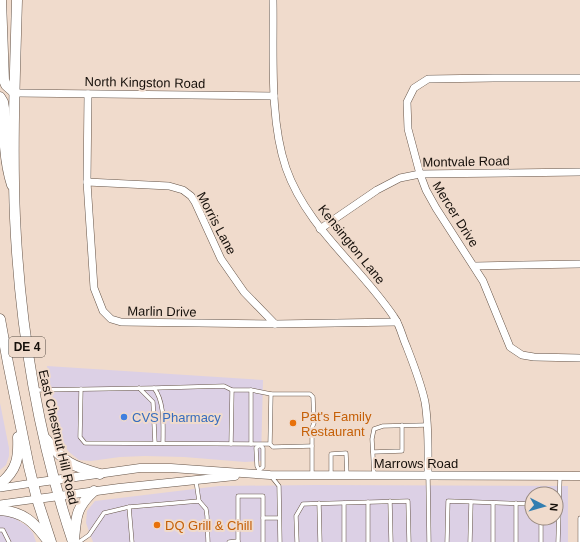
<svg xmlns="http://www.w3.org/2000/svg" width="580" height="542" viewBox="0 0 580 542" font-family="Helvetica,sans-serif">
<rect width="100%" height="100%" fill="#f0dbcc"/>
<!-- commercial -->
<g fill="#dcd0e5" fill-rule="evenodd">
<polygon points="47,366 263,380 261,461 245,462 184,457 145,456 120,457 91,461 79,460 69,452 60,440"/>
<polygon points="0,403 9,448 9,456 6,465 0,470"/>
<path d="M316,485L568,486V542H93L86,523L87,511L95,501L219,486ZM532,494H556V518H532Z"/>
<polygon points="0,515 11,516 27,526 33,533 36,542 0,542"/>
</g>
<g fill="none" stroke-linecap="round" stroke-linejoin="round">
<!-- service casing -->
<g stroke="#655448" stroke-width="4.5">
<g id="service">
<polyline points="139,388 153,402 155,443"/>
<polyline points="154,388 224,386 232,390 251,390 251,444"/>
<polyline points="81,389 80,437 85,443 270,444"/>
<path d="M36,390L154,388C165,402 163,426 163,443"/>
<polyline points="251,390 271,394 270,444 273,447 312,446"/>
<polyline points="271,394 310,394 313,397 314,423 312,428 312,475"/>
<polyline points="231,444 232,390"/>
<polyline points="373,452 402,451 402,425"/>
<polyline points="259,470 263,467 263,448 260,445"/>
<polyline points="260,475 259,470 257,466 256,448 260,445"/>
<polyline points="331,475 331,454 346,453 347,475"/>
<polyline points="374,475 372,439 374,429 383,426 427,425"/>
<polyline points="271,476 279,486 280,542"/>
<polyline points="428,476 429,542"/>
<polyline points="196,481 199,501"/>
<polyline points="390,501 391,542"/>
<polyline points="368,502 368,542"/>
<polyline points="319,503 320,542"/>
<polyline points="344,503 344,542"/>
<polyline points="516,503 516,542"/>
<polyline points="129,507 132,542"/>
<polyline points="263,518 263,542"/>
<polyline points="541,518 541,542"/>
<polyline points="0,530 3,530 9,542"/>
<polyline points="79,542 89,535 104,513 129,507 199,501 206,509 207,516 208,542"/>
<polyline points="229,542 238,541"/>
<polyline points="238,542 238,496 263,496 263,518 279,518"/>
<polyline points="297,542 296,516 303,504 408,501 409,542"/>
<polyline points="447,542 448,501 532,504"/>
<polyline points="470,542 471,502"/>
<polyline points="493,542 493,503"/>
<polyline points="558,542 560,477"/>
<polyline points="580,542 580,518"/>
</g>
</g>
<!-- minor casing -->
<g stroke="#655448" stroke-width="8">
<g id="minor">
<path d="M273,0C274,53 269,118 286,168C307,228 360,266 394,317C400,325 402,336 406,345C413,363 421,383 425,402C429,426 428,451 428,475"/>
<polyline points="580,78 494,78 428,79 414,88 407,102 408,129 420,174 426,190 436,208 483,281 510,347 522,355 534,357 580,358"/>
<polyline points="15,93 274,96"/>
<polyline points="88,94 87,182 94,288 103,311 111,319 121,322 275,324 397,322"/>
<polyline points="87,182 169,186 183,190 191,196 195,202 221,259 244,292 275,324"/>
<polyline points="320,229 377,190 400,178 420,174 580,172"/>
<polyline points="475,266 580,264"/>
<polyline points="0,488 33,483"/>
<polyline points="0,504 37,499"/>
</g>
</g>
<!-- tertiary casing -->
<g stroke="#655448" stroke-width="9">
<g id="tertiary">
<polyline points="33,483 140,468 171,468 270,475 580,476"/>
<polyline points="37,499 119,488 235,476"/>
</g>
</g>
<!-- primary casing -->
<g stroke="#655448" stroke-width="11">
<g id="primary">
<polyline points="1,0 4,80 6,85 15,93"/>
<path d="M17,0C15,73 12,146 15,218C20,328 38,438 73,542"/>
<path d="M0,97L3,102L4,108C4,134 4,160 12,185"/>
<polyline points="0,319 8,363 29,467 37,499 51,542"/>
<path d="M46,439C64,463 72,466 100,474"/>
<path d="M0,484C17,470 19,458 18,437"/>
<path d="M0,510C24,512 34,522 48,541"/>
<path d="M74,540C76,517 76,507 94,491"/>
</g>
</g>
<!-- service -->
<use href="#service" stroke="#fff" stroke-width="3.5"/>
<!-- minor -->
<use href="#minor" stroke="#fff" stroke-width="7"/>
<!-- tertiary -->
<use href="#tertiary" stroke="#fff" stroke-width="8"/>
<!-- primary -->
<use href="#primary" stroke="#fff" stroke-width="10"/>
</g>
<!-- markers -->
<circle fill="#3f7fe0" stroke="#f0dbcc" stroke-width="1.5" cx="124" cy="417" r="4"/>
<g fill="#e8710a" stroke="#f0dbcc" stroke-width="1.5">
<circle cx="293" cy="423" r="4"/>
<circle cx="157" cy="525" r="4"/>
</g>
<g text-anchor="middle" stroke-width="4" stroke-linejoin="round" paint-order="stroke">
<!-- shield labels -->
<rect fill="#f0dbcc" stroke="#574d45" stroke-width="1" x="9" y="337" width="36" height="20" rx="3"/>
<g font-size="12" font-weight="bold" fill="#16100b">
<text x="27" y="351">DE 4</text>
</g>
<!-- street labels -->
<g font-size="13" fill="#16100b" stroke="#f0dbcc">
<text transform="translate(145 82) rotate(1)" y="5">North Kingston Road</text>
<text transform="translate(466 161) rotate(-1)" y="5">Montvale Road</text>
<text transform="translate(456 214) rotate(58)" y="5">Mercer Drive</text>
<text transform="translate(217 223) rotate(62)" y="5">Morris Lane</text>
<text transform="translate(352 244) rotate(51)" y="5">Kensington Lane</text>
<text transform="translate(162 311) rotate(1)" y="5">Marlin Drive</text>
<text transform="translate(59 437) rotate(77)" y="5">East Chestnut Hill Road</text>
<text x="416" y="468">Marrows Road</text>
</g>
<!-- food labels -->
<g font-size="13" fill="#c56008" stroke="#f0dbcc" text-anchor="start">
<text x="301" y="421">Pat's Family<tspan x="301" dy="15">Restaurant</tspan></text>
<text x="165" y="530">DQ Grill &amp; Chill</text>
</g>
<!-- shop labels -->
<g font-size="13" fill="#366cbe" stroke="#f0dbcc" text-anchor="start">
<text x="132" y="422">CVS Pharmacy</text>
</g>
</g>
<!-- north arrow -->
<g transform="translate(544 506) rotate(96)"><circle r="19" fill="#f0dbcc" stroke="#998a7f"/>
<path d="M0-3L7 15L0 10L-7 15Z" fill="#327eb1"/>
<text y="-6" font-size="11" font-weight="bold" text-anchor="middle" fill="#16100b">N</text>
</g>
</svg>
